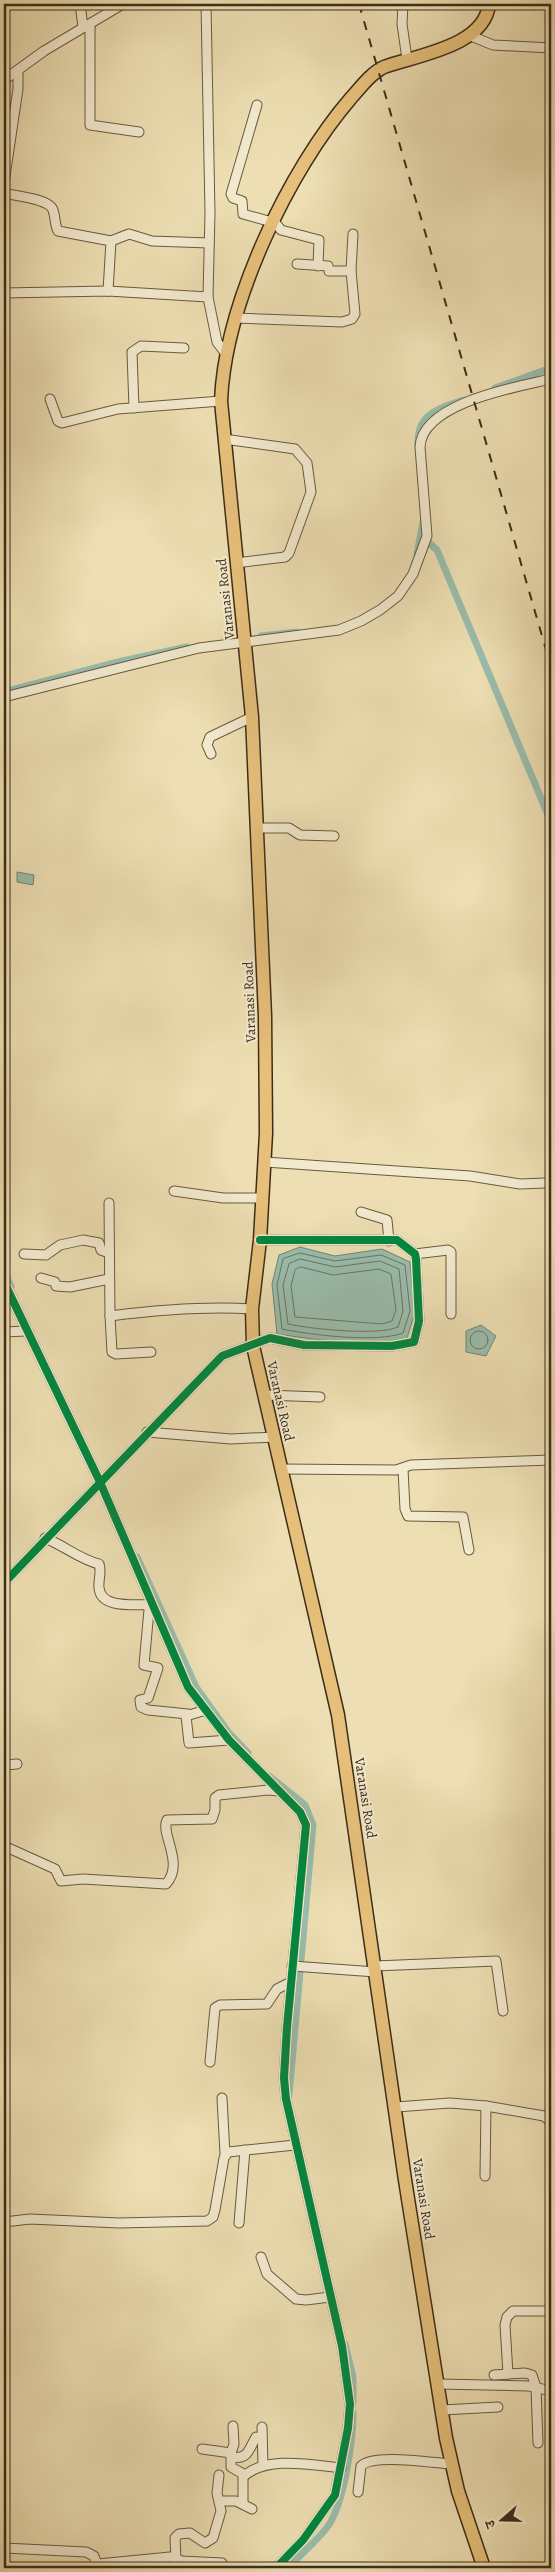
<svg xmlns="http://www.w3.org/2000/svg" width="555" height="2572" viewBox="0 0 555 2572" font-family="Alegreya,'Noto Serif Devanagari',serif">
<rect width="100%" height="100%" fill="#eddfb3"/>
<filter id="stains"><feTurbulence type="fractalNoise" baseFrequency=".004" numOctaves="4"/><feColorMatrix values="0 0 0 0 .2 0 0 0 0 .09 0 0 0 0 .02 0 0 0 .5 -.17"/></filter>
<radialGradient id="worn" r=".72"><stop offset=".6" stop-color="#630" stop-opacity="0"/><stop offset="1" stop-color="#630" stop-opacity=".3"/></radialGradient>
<!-- water -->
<g fill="#99bdad" stroke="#748373">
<polygon points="17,872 34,875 33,885 17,882"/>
<path d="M300,1247L335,1256L382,1249L410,1262L415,1312L407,1338C365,1347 319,1340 277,1334L272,1284L279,1255Z"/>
<polygon points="481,1325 496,1336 486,1356 466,1352 466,1331"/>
</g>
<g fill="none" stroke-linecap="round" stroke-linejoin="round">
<!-- shore -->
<g stroke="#6a7564" stroke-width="1">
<path d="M300,1253L335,1261L381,1255L405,1265L410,1311L403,1333C377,1343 311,1335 282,1329L277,1285L283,1259Z"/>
<path d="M300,1259L335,1267L380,1261L399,1269L403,1311L398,1327C378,1336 311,1329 288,1324L283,1285L289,1264Z"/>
<polygon points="301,1267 333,1275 379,1269 391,1274 396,1310 392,1321 382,1324 295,1317 291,1286 295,1270"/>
<circle cx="479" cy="1340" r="9"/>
</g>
<!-- canal -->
<g stroke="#99bdad" stroke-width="7">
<polyline points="495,388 551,368"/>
<path d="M418,447C416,414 437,409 464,400"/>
<polyline points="422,537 437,550 551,822"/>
<polyline points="417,554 423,522"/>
<polyline points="261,636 297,632"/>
<polyline points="4,692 118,662 187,647"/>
<polyline points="4,1271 11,1287"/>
<polyline points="137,1557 196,1687 229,1733 248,1753"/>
<polyline points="269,1776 305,1805 313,1825 289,2095"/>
<polyline points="345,2344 353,2377 353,2402"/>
<path d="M288,2568C301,2554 317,2541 328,2526C344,2504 353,2440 353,2413"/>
</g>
<!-- minor casing -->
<g stroke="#685a41" stroke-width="11">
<g id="minor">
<polyline points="80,4 83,27"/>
<polyline points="206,4 210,213 208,297 217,342 226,354"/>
<polyline points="403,4 402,24 407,59"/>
<polyline points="90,24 90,125 139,132"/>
<polyline points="471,36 493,45 551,48"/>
<polyline points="4,80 44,51 123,4"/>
<polyline points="257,105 231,194 233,198 242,201 243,214 272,222"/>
<polyline points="4,183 18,89 18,70"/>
<path d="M4,193C15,196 45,198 52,208C56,215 54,224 58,231L111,241L108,291"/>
<polyline points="273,220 281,230 319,240 318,266"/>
<polyline points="111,241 129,234 152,241 209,243"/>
<polyline points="297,264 328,266 329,271 351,271"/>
<polyline points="4,293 108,291 208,297"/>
<polyline points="235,318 342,322 352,319 355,314 351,271 353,234"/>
<polyline points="50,399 58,421 62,423 118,409 221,401"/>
<polyline points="134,408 132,352 141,346 184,348"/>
<polyline points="224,439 295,449 307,463 311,492 289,553 285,557 236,563"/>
<path d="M4,697L199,648L339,630L361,621L380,610L398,596L413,574L427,536L420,447C422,403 516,387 551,379"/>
<polyline points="211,754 207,745 210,737 252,717"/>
<polyline points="256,828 289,828 300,835 334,836"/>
<polyline points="265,1162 470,1176 520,1184 545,1183"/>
<polyline points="174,1191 223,1198 263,1198"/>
<path d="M109,1203L110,1316C158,1310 204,1306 252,1309"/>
<polyline points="361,1212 387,1220 389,1241"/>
<polyline points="24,1254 46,1255 60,1245 83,1240 99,1243 101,1250 109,1253"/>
<polyline points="415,1254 448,1250 451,1252 451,1314"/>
<polyline points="41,1278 55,1282 56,1286 70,1287 109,1279"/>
<polyline points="4,1282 100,1482 188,1687 229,1740 300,1812 306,1825 287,2027 284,2078 286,2099 342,2346 350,2404 348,2428 335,2495 303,2540 276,2568"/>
<polyline points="110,1316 112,1352 116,1354 151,1352"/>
<polyline points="4,1332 26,1331"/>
<polyline points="265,1395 320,1397"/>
<polyline points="147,1432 231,1439 275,1437"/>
<polyline points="282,1469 396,1470 411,1465 551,1460"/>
<polyline points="403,1469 405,1509 408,1516 463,1517 469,1550"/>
<path d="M45,1538C63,1545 81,1560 99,1564C102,1572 98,1580 99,1588C101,1609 134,1604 150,1605"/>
<polyline points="4,1583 222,1356 270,1338 304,1345 392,1346 414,1342 419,1321 416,1259 415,1254 397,1240 260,1240"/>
<polyline points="150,1599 144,1665 158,1668 148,1698 140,1700 141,1707 148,1710 188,1714"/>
<polyline points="206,1710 186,1716 189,1743 229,1740"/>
<polyline points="4,1765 17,1764"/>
<path d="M4,1846L55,1869L61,1881L83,1879L166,1884C185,1863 160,1834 167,1820L212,1819L215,1810V1798L219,1795L268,1790L279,1791"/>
<polyline points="292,1966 376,1972"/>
<polyline points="375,1966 496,1961 503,2011"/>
<polyline points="210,2062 215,2008 220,2005 267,2004 277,1989 291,1982"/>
<polyline points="222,2098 225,2154"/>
<polyline points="396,2107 450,2103 486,2106 544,2116 551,2122"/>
<polyline points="485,2176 486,2106"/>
<polyline points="4,2222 30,2219 119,2223 207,2221 213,2217 215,2210 224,2158 228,2152 295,2145"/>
<polyline points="239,2223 245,2150"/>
<polyline points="261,2257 267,2274 296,2299 306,2300 330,2297"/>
<polyline points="508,2374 505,2325 507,2317 513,2311 551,2311"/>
<polyline points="494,2375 525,2373 532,2375 536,2387 538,2443"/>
<polyline points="438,2384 529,2386 551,2391"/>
<polyline points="442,2410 498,2407"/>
<polyline points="262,2427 263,2466"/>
<polyline points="202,2449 231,2453 231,2467 245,2475"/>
<polyline points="231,2453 234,2444 233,2426"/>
<path d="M232,2457C248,2460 249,2449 256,2437"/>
<path d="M358,2492L361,2466C373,2453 433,2463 451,2464"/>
<polyline points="220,2501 236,2501 252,2509"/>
<path d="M243,2504V2477C266,2455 312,2465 341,2468"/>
<polyline points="4,2548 86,2552 94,2556 98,2568"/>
<polyline points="176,2559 175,2538 179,2534 190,2533 205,2543 213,2538 221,2511 217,2493 219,2475"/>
<polyline points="98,2564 170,2557 182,2561 222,2563"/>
</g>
</g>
<!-- highway casing -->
<g stroke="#3c2d1b" stroke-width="15">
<path id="highway" d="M484,2568L458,2491L446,2438L405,2180L338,1715L253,1346L252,1309L260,1240L266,1133L265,1016L252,717L221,401C225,304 288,171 351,98C361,87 371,73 384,67C418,55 485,46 489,4"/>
</g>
<!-- minor -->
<use href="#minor" stroke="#f3eace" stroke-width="9"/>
<!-- highway -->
<use href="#highway" stroke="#e6c07a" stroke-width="12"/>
<!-- rail -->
<polyline stroke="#3c2d1b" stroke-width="2" stroke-dasharray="9 9" stroke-linecap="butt" points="359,4 551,667"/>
<!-- cycleway casing -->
<g stroke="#f3eace" stroke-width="11">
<g id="cycleway">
<polyline points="4,1282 100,1482 188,1687 229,1740 300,1812 306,1825 287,2027 284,2078 286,2099 342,2346 350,2404 348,2428 335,2495 303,2540 276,2568"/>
<polyline points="4,1583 222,1356 270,1338 304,1345 392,1346 414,1342 419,1321 416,1259 415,1254 397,1240 260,1240"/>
</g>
</g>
<!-- cycleway -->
<use href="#cycleway" stroke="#00873e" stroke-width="8"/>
</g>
<g text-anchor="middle" stroke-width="4" stroke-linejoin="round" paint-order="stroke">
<!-- street labels -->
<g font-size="14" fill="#3c2d1b" stroke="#f3eace">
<text transform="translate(225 599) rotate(-96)" y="5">Varanasi Road</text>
<text transform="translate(249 1002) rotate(-92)" y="5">Varanasi Road</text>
<text transform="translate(281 1401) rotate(77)" y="5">Varanasi Road</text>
<text transform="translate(366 1798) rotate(81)" y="5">Varanasi Road</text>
<text transform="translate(424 2199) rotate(81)" y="5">Varanasi Road</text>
</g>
</g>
<!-- margin -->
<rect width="555" height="2572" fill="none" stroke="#eddfb3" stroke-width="20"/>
<rect x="5" y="5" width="545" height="2562" fill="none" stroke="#3c2d1b" stroke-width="2.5"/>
<rect x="10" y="10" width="535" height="2552" fill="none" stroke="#3c2d1b"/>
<!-- north arrow -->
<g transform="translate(502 2520) rotate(250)" stroke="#f3eace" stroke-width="4" paint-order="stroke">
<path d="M0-4L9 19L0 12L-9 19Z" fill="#3c2d1b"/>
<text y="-8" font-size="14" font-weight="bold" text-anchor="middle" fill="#3c2d1b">उ</text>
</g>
<rect width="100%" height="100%" filter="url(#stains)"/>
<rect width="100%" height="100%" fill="url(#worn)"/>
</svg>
